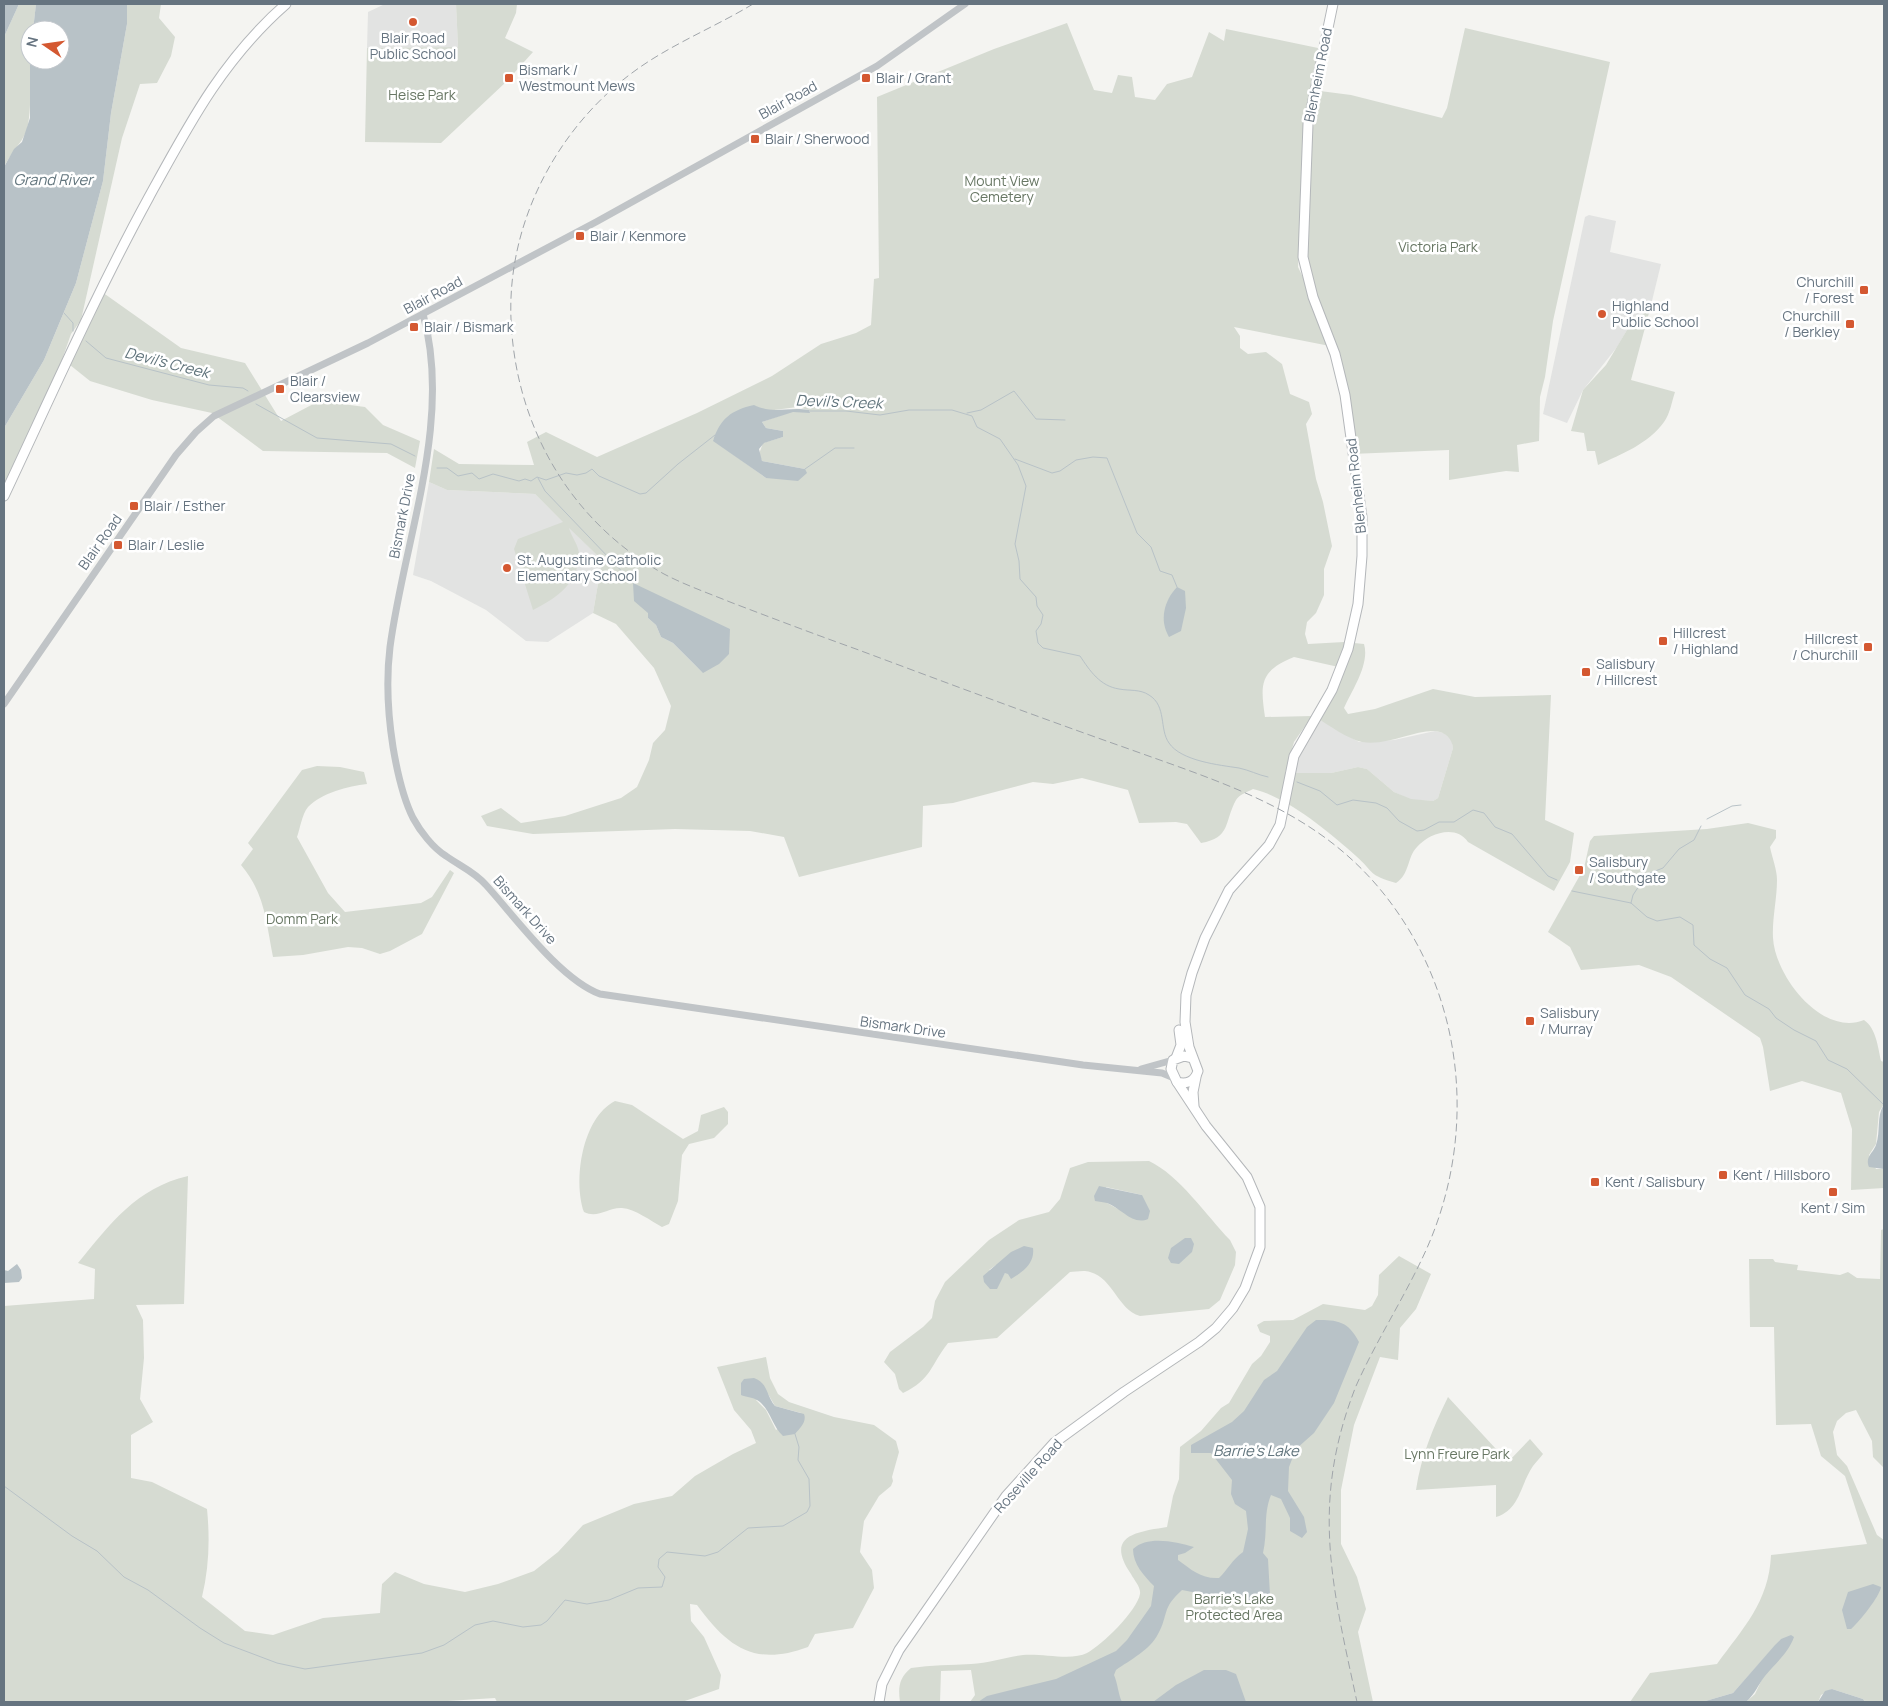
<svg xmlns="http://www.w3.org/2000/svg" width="1888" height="1706" viewBox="0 0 1888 1706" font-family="Manrope,sans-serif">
<rect width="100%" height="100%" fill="#f4f4f1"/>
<!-- built -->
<g fill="#e2e3e2">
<polygon points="385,4 456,4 458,47 367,48 368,12"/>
<polygon points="1589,215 1616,221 1610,252 1661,264 1650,309 1633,320 1617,347 1583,390 1567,423 1543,414 1585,217"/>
<polygon points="429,482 447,490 535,494 602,560 593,613 548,642 526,641 486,610 431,581 413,575"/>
<polygon points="1317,718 1359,742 1394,740 1435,731 1444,733 1452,740 1453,748 1438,798 1433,801 1411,800 1394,792 1367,769 1358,767 1331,773 1294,773 1303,745"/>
</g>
<!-- green -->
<g fill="#d6dbd2" fill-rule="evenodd">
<path d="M19,4H36L33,30H30C30,51 33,116 26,132C20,145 10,154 4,167V37Z"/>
<polygon points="127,4 161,4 159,18 175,37 171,56 157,83 140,84 122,138 81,320 71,334 57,374 4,485 4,428 44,360 64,312 76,283 103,181 111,113 127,24"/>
<polygon points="456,4 517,4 516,13 505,38 533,52 506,82 441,143 365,142 367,48 458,47"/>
<path d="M1067,23L1094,90L1112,93L1118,75L1132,77L1135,97L1155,100L1167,84L1192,77L1209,32L1224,41L1226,29L1318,48L1306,111L1298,267L1332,338L1306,262L1312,133L1320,91L1351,95L1442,118L1447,108L1465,28L1610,62L1553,321L1545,377L1540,397L1539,441L1517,445L1519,472L1506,471L1449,480V450L1351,454L1335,347L1234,327L1240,336V348L1248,354L1266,352L1282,364L1290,394L1309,402L1312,414L1306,424L1316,479L1323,502L1332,546L1324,569V595L1316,613L1307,622L1305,634L1308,644L1344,642L1364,644C1370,664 1352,690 1344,708L1348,714L1375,709L1433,689L1475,697L1551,695L1545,820L1574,833L1570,862L1554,891L1468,842C1456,824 1429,833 1417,847C1407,857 1410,874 1396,883C1368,875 1375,873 1356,856C1329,832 1287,797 1253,789C1247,792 1239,795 1236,800C1224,822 1231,838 1201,843L1187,824L1176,822L1139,823L1128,790L1082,778L1053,784L1033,782L953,803L923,806L922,847L799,877L784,837L750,831L675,829L533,834L487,826L481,816L501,808L521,823L565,816L621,798L637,787L649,760L653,743L665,730L671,706L654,668L616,624L593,613L602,560L569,528C571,536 578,544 579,553C579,583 557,598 533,610L514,549L518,539L563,522L535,494L447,490L429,482L434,449L459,464L534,465L527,442L546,432L597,457L697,413L772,376L821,344L856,333L871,325L874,279L879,278L877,97L994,49ZM797,407L809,410L810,412L793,411L762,422L766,428L783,431V437L763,443L759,454L762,461L805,469L766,478L713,440L767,411ZM648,613L703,673L673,643L661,637L656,625L648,618ZM1294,657L1343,668L1317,718C1330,726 1348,739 1362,742C1388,746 1414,730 1435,731C1446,732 1452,739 1453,748L1438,798L1433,801L1411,799L1394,792L1367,769L1358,767L1331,773H1285L1294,742L1312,716L1265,717C1260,683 1260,671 1294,657Z"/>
<polygon points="102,292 181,348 245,363 281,421 319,401 365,407 383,425 420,441 415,468 387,453 263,451 212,413 152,400 90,381 70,365"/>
<path d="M1650,309L1631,380L1675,392C1672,401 1670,414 1664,422C1648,444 1622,454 1598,465L1595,451H1587L1584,433L1571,431L1583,390L1606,365L1633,320Z"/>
<path d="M317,766L340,767L364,772L367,784C348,786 322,793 308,807C302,814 300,829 297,837L328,893L345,912L421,903L432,897L450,870L454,873L422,934L390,951L380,954L362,948L348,947L303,955L273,957C266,922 265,893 241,865L253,849L248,843L302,770Z"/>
<path d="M1748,823L1776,830V838L1770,847C1772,857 1777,870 1777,880C1777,899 1772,919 1773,938C1775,976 1822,1037 1864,1020C1876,1028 1878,1047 1881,1061L1884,1062V1104L1879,1112L1876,1144L1869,1155L1876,1169H1884V1188L1851,1190L1852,1129L1841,1093L1802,1081L1770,1091L1763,1047L1760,1038L1671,977L1639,965L1581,970L1570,947L1548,932L1584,868L1590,841L1594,836L1707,829Z"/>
<path d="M615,1101L632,1105L683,1139L698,1131L701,1115L724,1107L728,1112V1124L714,1138L689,1144L682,1155L678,1201L669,1224L662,1227C651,1221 635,1209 622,1208C608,1207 598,1219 584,1212C573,1180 582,1118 615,1101Z"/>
<path d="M1149,1161C1179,1175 1206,1215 1230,1240L1236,1252L1235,1265L1220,1300L1209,1309L1140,1316C1117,1309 1114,1279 1090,1272C1084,1270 1075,1272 1070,1272L997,1338L948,1343C930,1366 932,1379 903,1393L899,1389L895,1374L884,1362L890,1352L923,1327L932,1318L935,1301L945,1282L989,1240L1019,1220L1049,1212L1060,1199L1070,1168L1088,1162ZM1106,1187L1142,1195L1118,1209L1107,1203ZM996,1265L1021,1273H1005L1002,1278L989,1270Z"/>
<path d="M188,1176L184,1304L136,1305L143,1320L144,1358L140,1399L153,1422L131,1435V1478L152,1482L207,1509C210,1539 209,1568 202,1597L245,1631L273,1635L323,1618L380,1613L382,1584L395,1572L424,1584L465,1592L498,1584L534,1571L558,1552L583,1525L634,1504L672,1496L695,1476L733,1454L756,1443L751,1430L734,1410L717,1367L766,1357L770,1378L778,1394L789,1402L834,1417L874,1425L896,1441L899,1452L892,1477L893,1481L891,1486L879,1496L864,1521L860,1552L872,1570L874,1588L853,1628L815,1634L808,1647C754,1667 728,1647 697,1605L690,1604L691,1621L704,1637L721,1675L719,1689L682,1702H497L495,1698L432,1702H4V1306L94,1299L95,1269L78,1263C110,1224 136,1188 188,1176ZM768,1394L775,1406L801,1413L776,1430L766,1410L756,1400Z"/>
<path d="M1884,1229V1468L1873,1457L1872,1441L1856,1410L1846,1413L1837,1421L1833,1432L1837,1455L1847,1466L1877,1535L1884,1540V1702H1865L1863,1699L1832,1689L1821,1695L1818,1702H1746L1755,1694L1781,1639L1733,1693L1702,1702H1630L1650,1673L1717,1664C1743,1628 1769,1602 1771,1555L1867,1544L1845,1476L1821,1456L1811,1424L1776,1425L1774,1327H1750L1749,1259H1773L1775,1262L1798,1265L1797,1270L1840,1275L1848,1272L1857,1278L1880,1279L1881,1230Z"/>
<path d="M1399,1256L1431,1274L1416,1309L1400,1328L1398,1360L1380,1357L1354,1425L1341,1490V1544L1357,1577L1366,1609L1358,1632L1373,1702H970L975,1695L971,1670L941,1671L940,1702H900C898,1687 899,1678 911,1668C931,1665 951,1665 971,1664C989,1663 1006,1657 1023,1655C1041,1653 1072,1661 1087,1653C1102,1645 1137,1611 1140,1594C1141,1587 1134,1580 1131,1574C1105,1536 1135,1532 1167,1527L1173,1496L1179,1479L1180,1447L1201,1431L1221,1408L1229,1403L1252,1364L1261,1356L1270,1342V1336L1260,1332L1257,1325L1264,1321L1293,1320L1323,1304L1365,1310L1372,1306L1378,1295L1379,1275Z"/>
<path d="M1448,1397L1508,1462L1530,1439L1543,1454C1540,1458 1536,1462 1533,1466C1520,1485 1520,1510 1496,1517V1485L1416,1490C1421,1456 1433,1428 1448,1397Z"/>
</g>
<!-- water -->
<g fill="#b8c2c7">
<polygon points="4,4 19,4 4,37"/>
<polygon points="36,4 127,4 127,24 111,113 103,181 76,283 44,360 4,428 4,167 14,149 22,142 30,118 30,56 30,60 60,60 60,30 33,30"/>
<path d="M754,405C775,415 787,406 809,410L810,413L793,412L762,422L766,428L783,431V437L764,443L759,449L762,461L805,469L807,473L798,481L766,478L713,441C720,419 731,410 754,405Z"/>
<polygon points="633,583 730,629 729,654 719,664 703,673 673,643 661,637 656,625 648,618 648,613 634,601"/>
<path d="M1177,587L1185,591L1186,608L1181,631L1169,637C1159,620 1164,601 1177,587Z"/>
<path d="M1884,1104V1169L1869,1167C1865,1157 1873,1153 1876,1145C1881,1131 1876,1117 1884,1104Z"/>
<path d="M1099,1186L1142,1195L1150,1211L1148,1219C1133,1226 1121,1208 1107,1203C1104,1202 1099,1202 1095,1201L1094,1196Z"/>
<polygon points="1185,1238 1191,1238 1194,1244 1192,1252 1179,1264 1171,1263 1168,1258 1171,1248"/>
<path d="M1024,1246L1033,1248C1035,1263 1023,1272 1011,1279L1008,1274L1005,1273L997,1289H990L984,1282L983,1276L1011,1252Z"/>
<polygon points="17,1264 21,1270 22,1278 19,1282 4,1283 4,1270 8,1271"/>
<path d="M1316,1320C1338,1320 1348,1321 1359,1342L1334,1403L1314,1433L1296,1449L1289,1467L1288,1491L1304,1517L1307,1532L1302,1538L1290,1531V1518L1281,1499L1271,1495C1263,1515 1268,1531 1263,1553L1268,1559L1270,1595L1267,1600L1238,1601L1182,1590C1161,1609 1169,1614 1158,1634C1150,1650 1130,1660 1116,1670L1114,1675C1118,1684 1118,1694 1122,1702H978L987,1696L1056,1679L1116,1651L1127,1640L1151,1606L1154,1586C1144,1576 1133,1564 1133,1549C1148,1535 1176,1542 1194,1547L1185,1553L1178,1555V1560C1192,1570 1201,1579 1219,1578C1229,1568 1231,1561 1243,1552L1248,1529L1246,1511L1235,1504L1231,1494L1232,1480L1211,1453H1191V1445L1232,1422L1244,1411L1264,1380L1277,1371L1307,1327Z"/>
<path d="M754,1378C768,1383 766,1395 775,1406L804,1414C807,1422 800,1428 795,1434L783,1436C772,1426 770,1408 757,1400C752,1397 746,1397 741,1395V1383L744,1379Z"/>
<path d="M1873,1584L1881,1587C1880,1596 1859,1622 1851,1629H1847L1842,1610L1848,1592Z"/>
<path d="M1791,1635L1794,1637C1788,1654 1775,1663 1765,1676C1758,1685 1755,1694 1746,1702H1702L1733,1693L1775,1645L1781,1639Z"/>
<polygon points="1204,1670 1226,1670 1236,1674 1246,1702 1153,1702 1176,1685"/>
<polygon points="1832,1689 1863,1699 1865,1702 1818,1702 1825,1691"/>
</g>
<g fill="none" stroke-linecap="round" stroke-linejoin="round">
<!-- stream -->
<g stroke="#b8c2c7" stroke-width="1">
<polyline points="64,313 73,323 73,331"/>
<polyline points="86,341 106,358 209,385 243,388 248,391"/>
<polyline points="256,404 317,438 391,444 415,456"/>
<path d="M808,411H846L880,415L909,410H952L972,416L977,427L1000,439L1018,465L1026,486L1015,544L1019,561L1020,579L1036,597L1037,606L1043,615L1041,624L1036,631L1038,643L1043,648L1080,656C1090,671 1100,686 1119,689C1130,691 1140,689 1149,695C1167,706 1159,729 1169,743C1181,761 1219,765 1239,768C1249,770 1258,775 1268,777"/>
<polyline points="967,413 981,410 1014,391 1036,419 1065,420"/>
<polyline points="1015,459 1052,473 1060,471 1076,460 1093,457 1107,458 1137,533 1151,547 1160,571 1172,575 1177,587"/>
<polyline points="437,468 447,468 458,476 472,473 479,479 493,474 519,481 525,479 531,481 537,477 546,480 566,473 577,475 586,473 592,469 599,476 640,494 646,493 678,464 715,435"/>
<polyline points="805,469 835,448 854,448"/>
<polyline points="538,478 545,491 633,583"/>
<polyline points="1297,782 1320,791 1337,805 1353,800 1376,803 1387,808 1399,821 1417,831 1424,830 1439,822 1454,822 1473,810 1484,813 1495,827 1512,834 1548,876 1557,880"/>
<polyline points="1707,819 1732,806 1741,805"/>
<polyline points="1572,891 1631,903 1647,917 1657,921 1680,917 1693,925 1694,945 1710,959 1727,968 1745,995 1769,1009 1776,1018 1794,1030 1816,1041 1828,1060 1847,1069 1884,1105"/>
<polyline points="1631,903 1633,895 1641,883 1650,873 1663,868 1679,849 1694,840 1701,826"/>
<polyline points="4,1486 72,1536 97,1551 124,1577 148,1590 200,1628 224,1643 277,1663 305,1669 422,1653 444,1645 475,1625 493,1621 523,1627 541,1625 547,1621 565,1600 587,1604 609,1600 638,1588 662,1587 665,1577 658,1567 659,1559 667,1552 705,1556 718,1552 748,1528 783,1526 807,1512 810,1506 809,1479 798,1460 799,1447 795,1434"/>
</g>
<!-- major casing -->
<g stroke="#b4b7ba" stroke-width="11">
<g id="major">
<path d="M4,496C51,396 96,294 149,197C189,124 223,59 286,4"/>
<polyline points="1176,1058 1181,1045 1179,1030"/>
<path d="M1192,1058L1184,1056L1173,1060L1171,1069L1177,1082C1187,1085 1195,1081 1198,1071L1189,1047L1185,1022L1186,995L1192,973L1205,938L1229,890L1269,845L1280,825L1294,756L1332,690L1348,649L1358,604L1362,556V517L1345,395L1335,354L1313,297L1303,257L1308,124L1333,4"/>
<polyline points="1194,1106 1193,1092 1196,1077"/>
<polyline points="879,1702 882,1684 899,1650 1006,1496 1054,1443 1124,1392 1199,1342 1216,1328 1233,1308 1245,1288 1260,1247 1260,1207 1247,1177 1206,1126 1177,1082"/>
</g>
</g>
<!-- minor -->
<g stroke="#c0c4c7" stroke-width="7">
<path d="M423,314C453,421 404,540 390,647C386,680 388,715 393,747C397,771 402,796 413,818C420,831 433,848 446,856C460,866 475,872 486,885C516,918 560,979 600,994L1083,1065L1162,1073L1174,1078"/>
<polyline points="4,704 176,455 196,432 214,416 368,343 596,222 877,66 965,4"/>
<polyline points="1141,1069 1173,1060"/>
</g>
<!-- major -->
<use href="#major" stroke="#fff" stroke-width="9"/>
<!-- rail -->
<path stroke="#a0a5aa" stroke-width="1" stroke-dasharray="8 4" stroke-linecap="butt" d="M753,4C715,27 672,44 636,70C558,126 507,222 511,319C515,425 570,522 664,574C685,585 708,593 730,602C772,618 814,634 856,649C947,683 1038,717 1129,749C1243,790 1342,819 1409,930C1467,1026 1472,1146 1427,1248C1406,1295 1377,1339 1356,1386C1310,1503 1332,1585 1357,1702"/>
</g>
<!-- markers -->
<g fill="#d45831" stroke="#fff" stroke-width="2">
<circle cx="413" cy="22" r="5"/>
<rect x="504" y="73" width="10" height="10" rx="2.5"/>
<rect x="861" y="73" width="10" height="10" rx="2.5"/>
<rect x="750" y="134" width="10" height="10" rx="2.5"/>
<rect x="575" y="231" width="10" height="10" rx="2.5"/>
<rect x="1859" y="285" width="10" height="10" rx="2.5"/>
<circle cx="1602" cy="314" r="5"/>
<rect x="1845" y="319" width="10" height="10" rx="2.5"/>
<rect x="409" y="322" width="10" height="10" rx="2.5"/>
<rect x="275" y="384" width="10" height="10" rx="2.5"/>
<rect x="129" y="501" width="10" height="10" rx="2.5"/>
<rect x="113" y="540" width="10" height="10" rx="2.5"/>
<circle cx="507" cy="568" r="5"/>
<rect x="1658" y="636" width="10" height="10" rx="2.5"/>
<rect x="1863" y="642" width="10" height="10" rx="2.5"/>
<rect x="1581" y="667" width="10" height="10" rx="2.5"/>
<rect x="1574" y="865" width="10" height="10" rx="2.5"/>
<rect x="1525" y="1016" width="10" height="10" rx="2.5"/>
<rect x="1718" y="1170" width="10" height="10" rx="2.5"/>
<rect x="1590" y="1177" width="10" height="10" rx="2.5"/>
<rect x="1828" y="1187" width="10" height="10" rx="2.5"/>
</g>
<g text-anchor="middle" stroke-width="5" stroke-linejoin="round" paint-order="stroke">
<!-- poi labels -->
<g font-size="14" fill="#667480" stroke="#fff" text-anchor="start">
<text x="413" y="43" text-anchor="middle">Blair Road<tspan x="413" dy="16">Public School</tspan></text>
<text x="519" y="75">Bismark /<tspan x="519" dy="16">Westmount Mews</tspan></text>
<text x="876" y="83">Blair / Grant</text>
<text x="765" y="144">Blair / Sherwood</text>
<text x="590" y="241">Blair / Kenmore</text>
<text x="1854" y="287" text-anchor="end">Churchill<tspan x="1854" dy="16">/ Forest</tspan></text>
<text x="1612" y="311">Highland<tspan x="1612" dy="16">Public School</tspan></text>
<text x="1840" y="321" text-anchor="end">Churchill<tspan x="1840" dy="16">/ Berkley</tspan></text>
<text x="424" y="332">Blair / Bismark</text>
<text x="290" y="386">Blair /<tspan x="290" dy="16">Clearsview</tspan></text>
<text x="144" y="511">Blair / Esther</text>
<text x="128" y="550">Blair / Leslie</text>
<text x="517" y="565">St. Augustine Catholic<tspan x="517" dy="16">Elementary School</tspan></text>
<text x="1673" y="638">Hillcrest<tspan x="1673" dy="16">/ Highland</tspan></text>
<text x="1858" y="644" text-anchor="end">Hillcrest<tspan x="1858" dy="16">/ Churchill</tspan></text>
<text x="1596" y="669">Salisbury<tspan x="1596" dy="16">/ Hillcrest</tspan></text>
<text x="1589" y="867">Salisbury<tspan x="1589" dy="16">/ Southgate</tspan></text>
<text x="1540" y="1018">Salisbury<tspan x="1540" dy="16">/ Murray</tspan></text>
<text x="1733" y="1180">Kent / Hillsboro</text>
<text x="1605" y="1187">Kent / Salisbury</text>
<text x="1833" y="1213" text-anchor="middle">Kent / Sim</text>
</g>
<!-- street labels -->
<g font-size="14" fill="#667480" stroke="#fff">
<text transform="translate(1318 75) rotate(-79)" y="5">Blenheim Road</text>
<text transform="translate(788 100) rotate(-29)" y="5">Blair Road</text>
<text transform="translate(433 295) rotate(-28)" y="5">Blair Road</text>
<text transform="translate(1356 486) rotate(-96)" y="5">Blenheim Road</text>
<text transform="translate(402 516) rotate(-79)" y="5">Bismark Drive</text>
<text transform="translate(100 542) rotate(-55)" y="5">Blair Road</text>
<text transform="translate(525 910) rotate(48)" y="5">Bismark Drive</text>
<text transform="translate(903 1027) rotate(8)" y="5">Bismark Drive</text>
<text transform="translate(1028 1476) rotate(-48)" y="5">Roseville Road</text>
</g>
<!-- park labels -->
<g font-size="14" fill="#687764" stroke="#fff">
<text x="422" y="100">Heise Park</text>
<text x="1002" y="186">Mount View<tspan x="1002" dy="16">Cemetery</tspan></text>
<text x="1438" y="252">Victoria Park</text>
<text x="302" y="924">Domm Park</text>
<text x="1457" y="1459">Lynn Freure Park</text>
<text x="1234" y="1604">Barrie's Lake<tspan x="1234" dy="16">Protected Area</tspan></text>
</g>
<!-- water labels -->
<g font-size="15" font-style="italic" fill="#62757d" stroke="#fff">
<text x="53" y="185">Grand River</text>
<text transform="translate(167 363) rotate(14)" y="5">Devil's Creek</text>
<text transform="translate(839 402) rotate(2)" y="5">Devil's Creek</text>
<text x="1256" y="1456">Barrie's Lake</text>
</g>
</g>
<!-- border -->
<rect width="1888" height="1706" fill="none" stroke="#667480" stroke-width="10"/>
<!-- north arrow -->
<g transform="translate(45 45) rotate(283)"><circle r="24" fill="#ffffff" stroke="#c2c7cc"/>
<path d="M0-4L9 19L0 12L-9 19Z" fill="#d45831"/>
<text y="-8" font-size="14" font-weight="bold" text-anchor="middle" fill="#667480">N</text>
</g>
</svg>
